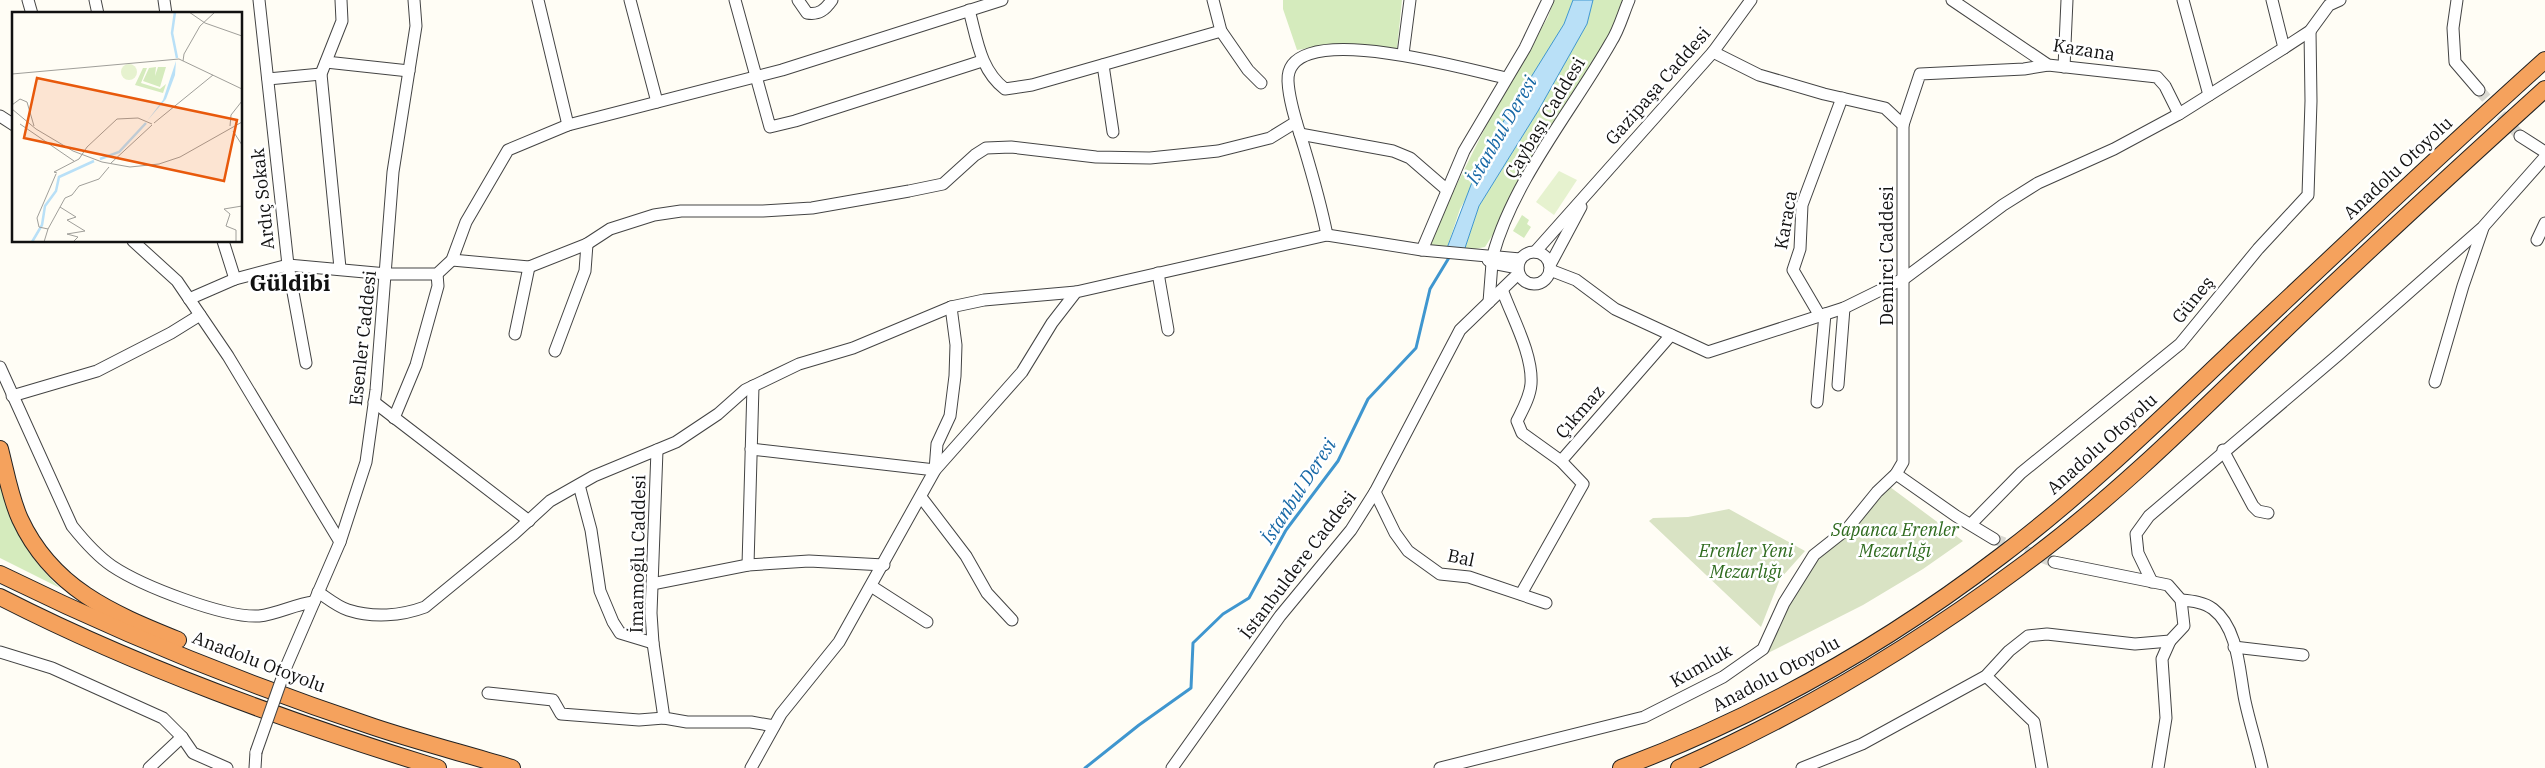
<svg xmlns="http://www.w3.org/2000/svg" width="2545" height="768" viewBox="0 0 2545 768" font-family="'IBM Plex Serif',serif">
<rect width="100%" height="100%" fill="#fffdf5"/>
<!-- green -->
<g fill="#d5ebbd">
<polygon points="1283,0 1402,0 1397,49 1322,46 1297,50 1283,9"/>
<polygon points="1554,0 1573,0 1564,24 1460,209 1447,248 1427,244 1503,92 1548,17"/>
<polygon points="1593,0 1626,0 1622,31 1485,247 1464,251 1479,206 1538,111 1587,24"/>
<polygon points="1522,215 1529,220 1527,224 1531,227 1524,238 1513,231"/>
<path d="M0,482C16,531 23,552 60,588L0,558Z"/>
</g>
<!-- cemetery -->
<g fill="#d9e3c4">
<polygon points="1890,487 1963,541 1923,569 1863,605 1768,653 1788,603 1817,557 1854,526"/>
<polygon points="1729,509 1805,551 1780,579 1761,627 1649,521 1653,518 1688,517"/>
</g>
<!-- pitch -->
<polygon fill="#e6f2cf" points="1559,171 1577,180 1554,215 1536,202"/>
<!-- water -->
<polygon fill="#b9e0f7" stroke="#3f96cf" points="1573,0 1593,0 1587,24 1538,111 1479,206 1464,251 1447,248 1482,156 1564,24"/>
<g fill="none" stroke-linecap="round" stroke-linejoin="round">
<!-- stream -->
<polyline stroke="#3f96cf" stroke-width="3" points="1085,768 1139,725 1191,688 1193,643 1223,614 1249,598 1286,530 1338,461 1368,399 1416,348 1430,289 1450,256"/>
<!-- minor-tunnel -->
<g stroke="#dbdad3" stroke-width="11" stroke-dasharray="11 5.5" stroke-linecap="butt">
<polyline points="2479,90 2520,136"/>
<polyline points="1994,539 2054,562"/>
</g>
<!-- minor casing -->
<g stroke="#444" stroke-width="13">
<g id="minor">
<polyline points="28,0 32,14"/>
<polyline points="95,0 98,14"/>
<polyline points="164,0 166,14"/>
<polyline points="259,0 288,265 306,363"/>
<polyline points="538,0 568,125"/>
<polyline points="630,0 657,102"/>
<polyline points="735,0 770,127 795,121 982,61"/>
<path d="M798,0L807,13C819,15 825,10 832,0"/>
<polyline points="1213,0 1221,31 1248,70 1261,83"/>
<polyline points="1952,0 2048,65 2157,77 2165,86 2179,114"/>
<polyline points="2183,0 2209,95"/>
<polyline points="2457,0 2453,28 2455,62 2479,90"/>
<path d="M969,10C977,39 980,70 1005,89L1032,85L1221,31"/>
<polyline points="2284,48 2310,31 2329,5 2340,0"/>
<polyline points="1713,52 1759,75 1824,94 1885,108 1903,125 1903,462 1896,474 1956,516 1994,539"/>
<polyline points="1403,54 1410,0"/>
<polyline points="326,62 409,71"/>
<polyline points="1103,65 1113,132"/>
<polyline points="2064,67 2067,0"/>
<polyline points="268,79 321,74"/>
<polyline points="0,116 14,125"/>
<polyline points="1903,125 1920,74 2024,69 2048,65"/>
<polyline points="1300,134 1393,151 1410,158 1447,190"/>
<polyline points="2520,136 2545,152"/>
<path d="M1327,235C1321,205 1313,177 1304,147C1298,127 1289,103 1288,81C1285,16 1472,71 1506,78"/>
<polyline points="2537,240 2545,223"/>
<polyline points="133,241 177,281 228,356 340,542"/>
<polyline points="223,241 235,279"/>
<polyline points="1422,250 1464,151 1525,48 1548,0"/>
<polyline points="1535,252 1713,52 1751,0"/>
<circle cx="1534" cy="268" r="16"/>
<path d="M1493,255C1513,181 1573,109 1611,42C1619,30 1623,14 1629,0"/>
<polyline points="452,260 529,267 587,244 610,229 654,215 681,211 763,211 812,208 909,191 943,184 975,155 986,148 1011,147 1096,157 1150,158 1218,151 1270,138 1296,122"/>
<polyline points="1488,260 1492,263 1518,268"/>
<polyline points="1550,265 1581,207"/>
<polyline points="340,268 321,74 342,21 341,0"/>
<polyline points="1550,270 1576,280 1615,309 1708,352 1844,308 1905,278 2003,205 2038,183 2114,149 2179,114 2284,48 2272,0"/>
<polyline points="1158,273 1168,330"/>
<path d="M1503,292C1513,319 1533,355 1531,384C1530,397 1523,409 1517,421L1522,433L1561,461"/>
<polyline points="189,299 235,279 288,265 387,274 437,274 452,260 466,222 508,150 568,125 782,70 1002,0"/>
<polyline points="1489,302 1492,263"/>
<polyline points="1820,316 1793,270 1800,249 1802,205 1842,98"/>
<polyline points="515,334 529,267"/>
<polyline points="555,351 585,271 587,244"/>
<path d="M0,367L72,526C84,541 96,555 112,566C142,586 224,618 259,616C278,614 295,604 314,602"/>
<polyline points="2435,382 2463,286 2483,228"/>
<polyline points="1838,385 1844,308"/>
<polyline points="12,396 97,371 171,333 200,315"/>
<polyline points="374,402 529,521"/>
<polyline points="1817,402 1825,314"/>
<polyline points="394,418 416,365 438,286 437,274"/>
<polyline points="751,449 935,470 937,444 950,416 955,376 956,345 951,307"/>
<polyline points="657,450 651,613 653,643 664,718"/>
<polyline points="2223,450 2253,506 2258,511 2268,513"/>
<polyline points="579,485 591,530 600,591 613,622 620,633 653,643"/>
<polyline points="1375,492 1395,533 1408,551 1440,574 1469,577 1546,603"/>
<polyline points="921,497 966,556 987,593 1012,620"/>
<polyline points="1971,524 2021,473 2180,344 2258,249 2308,195 2311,101 2310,31"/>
<polyline points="748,565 753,386"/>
<polyline points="2152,582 2138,553 2136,534 2149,516 2338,355 2483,227 2545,157"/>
<polyline points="652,584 748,565 809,561 884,565"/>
<polyline points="871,586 927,622"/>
<path d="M318,592C327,598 338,607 348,610C373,618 401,616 425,607L514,534L550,501L594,476L676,442L718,414L745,390L799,364L853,348L951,307L984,300L1076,292"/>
<polyline points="1521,594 1583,484 1561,461 1671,335"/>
<path d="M2181,600C2192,601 2204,602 2213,609C2239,629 2239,672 2245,701C2250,724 2257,745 2262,768"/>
<polyline points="2234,647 2303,655"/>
<polyline points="0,652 52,668 163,718 182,737 193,753 227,768"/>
<polyline points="286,667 340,542 366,462 376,390 393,172 416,26 414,0"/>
<polyline points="1986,676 2034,722 2042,768"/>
<polyline points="488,693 553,700 561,714 639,720 664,718 687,722 751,722 774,726"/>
<polyline points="149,768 182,737"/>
<polyline points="255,768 256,752"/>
<polyline points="751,768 781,714 839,642 935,470 1022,372 1052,323 1076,292 1327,235 1422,250 1520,259"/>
<polyline points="1172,768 1280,616 1351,530 1375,492 1460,330 1519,273"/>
<polyline points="1440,768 1644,717 1723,677 1763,649 1784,603 1814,555 1847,529 1877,492 1896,474"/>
<polyline points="1802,768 1862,744 1986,676 2009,651 2028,636 2047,634 2135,644 2170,641 2184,626 2181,600 2168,585 2054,562"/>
<polyline points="2158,768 2166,718 2162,659 2170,641"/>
</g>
</g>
<!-- highway casing -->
<g stroke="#222" stroke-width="18">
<g id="highway">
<path d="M0,449C6,472 10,497 20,519C52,588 111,613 178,640"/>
<path d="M0,574C120,633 247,685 374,727C419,742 466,754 512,768"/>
<path d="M0,597C139,668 289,722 438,768"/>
<path d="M1621,768C1757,717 1886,644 2001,556C2082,495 2156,423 2230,353C2334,255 2438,156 2545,60"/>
<path d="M1679,768C1800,714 1913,647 2019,568C2116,497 2202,410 2288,327C2372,247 2459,167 2545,89"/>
</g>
</g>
<!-- minor -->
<use href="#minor" stroke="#fff" stroke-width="11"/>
<!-- highway -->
<use href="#highway" stroke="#f5a25d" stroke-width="16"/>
<!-- minor-bridge casing -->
<g stroke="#444" stroke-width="13" stroke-linecap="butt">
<polyline id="minor-bridge" points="256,752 286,667"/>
</g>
<!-- minor-bridge -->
<use href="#minor-bridge" stroke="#fff" stroke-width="11"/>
</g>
<g text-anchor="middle" stroke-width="5" stroke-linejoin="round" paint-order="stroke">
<!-- street labels -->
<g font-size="18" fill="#111" stroke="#fff">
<text transform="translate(2084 50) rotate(9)" y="6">Kazana</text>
<text transform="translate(1658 86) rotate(-49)" y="6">Gazipaşa Caddesi</text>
<text transform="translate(1545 118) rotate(-59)" y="6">Çaybaşı Caddesi</text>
<text transform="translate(2398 168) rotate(-43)" y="6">Anadolu Otoyolu</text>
<text transform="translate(263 199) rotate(-96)" y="6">Ardıç Sokak</text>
<text transform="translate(1786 220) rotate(-80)" y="6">Karaca</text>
<text transform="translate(1887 256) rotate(-90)" y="6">Demirci Caddesi</text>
<text transform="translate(2193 300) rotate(-51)" y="6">Güneş</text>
<text transform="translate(363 338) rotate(-84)" y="6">Esenler Caddesi</text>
<text transform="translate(1580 412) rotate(-49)" y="6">Çıkmaz</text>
<text transform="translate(2102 444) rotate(-42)" y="6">Anadolu Otoyolu</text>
<text transform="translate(638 554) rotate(-89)" y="6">İmamoğlu Caddesi</text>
<text transform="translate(1461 558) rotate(12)" y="6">Bal</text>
<text transform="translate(1298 565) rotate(-53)" y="6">İstanbuldere Caddesi</text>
<text transform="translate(259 662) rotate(21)" y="6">Anadolu Otoyolu</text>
<text transform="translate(1701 666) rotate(-30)" y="6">Kumluk</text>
<text transform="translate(1776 674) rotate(-28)" y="6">Anadolu Otoyolu</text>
</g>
<!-- park labels -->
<g font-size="18" font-style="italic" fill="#2f6b1f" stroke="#fff">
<text x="1895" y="536">Sapanca Erenler<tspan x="1895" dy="21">Mezarlığı</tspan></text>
<text x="1746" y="557">Erenler Yeni<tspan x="1746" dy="21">Mezarlığı</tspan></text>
</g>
<!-- water labels -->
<g font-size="19" font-style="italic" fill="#1768a6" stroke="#fff">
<text transform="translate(1501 130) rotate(-60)" y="7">İstanbul Deresi</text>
<text transform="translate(1298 491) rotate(-57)" y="7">İstanbul Deresi</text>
</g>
<!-- district labels -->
<g font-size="22" font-weight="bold" fill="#111" stroke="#fff">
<text x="290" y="291">Güldibi</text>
</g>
</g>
<!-- overview -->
<g transform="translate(12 12)">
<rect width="230" height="230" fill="#fffdf5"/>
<path d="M144,55L143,64L146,55H154L148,75L131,69L137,56ZM131,56H135L129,71L148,77L154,72L151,81L123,73Z" fill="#d5ebbd"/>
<path d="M109 60a8 8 0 1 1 16 0a8 8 0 1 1-16 0Z" fill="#e6f2cf"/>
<path d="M164,49L163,63L154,87L135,109L151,88Z" fill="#b9e0f7"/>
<path fill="none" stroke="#b9e0f7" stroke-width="2.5" d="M163,0L160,21L165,46M88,147L107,140L134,111M20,230L30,213L33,194L44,179L47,165L82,149"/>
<path fill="none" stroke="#a09f9a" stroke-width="1" d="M177,0L193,11L230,24M171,49L172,42L188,14L203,0M0,62L167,47L230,77M0,93L8,87L15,90L22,114M0,97L24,117L61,139L90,150L118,155L147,152L168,145L230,110M142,111L201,63M8,112L62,149M218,114L219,103L230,89M221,119L230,133M99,151L140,113M45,161L42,160L67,147L75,135L105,107L126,106L140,112M48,195L64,205L55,208L73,219L55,222L66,225L61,230M36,217L53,186L60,183L67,174L87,167L97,155M32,230L36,217L27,215L25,206L44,162M224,230V218L214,214L218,202L212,197L230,194"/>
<path fill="#e8590c" fill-opacity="0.15" stroke="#e8590c" stroke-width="2.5" d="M25,66L225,108L212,169L12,126Z"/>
<rect width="230" height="230" fill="none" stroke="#111" stroke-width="2.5"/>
</g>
</svg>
